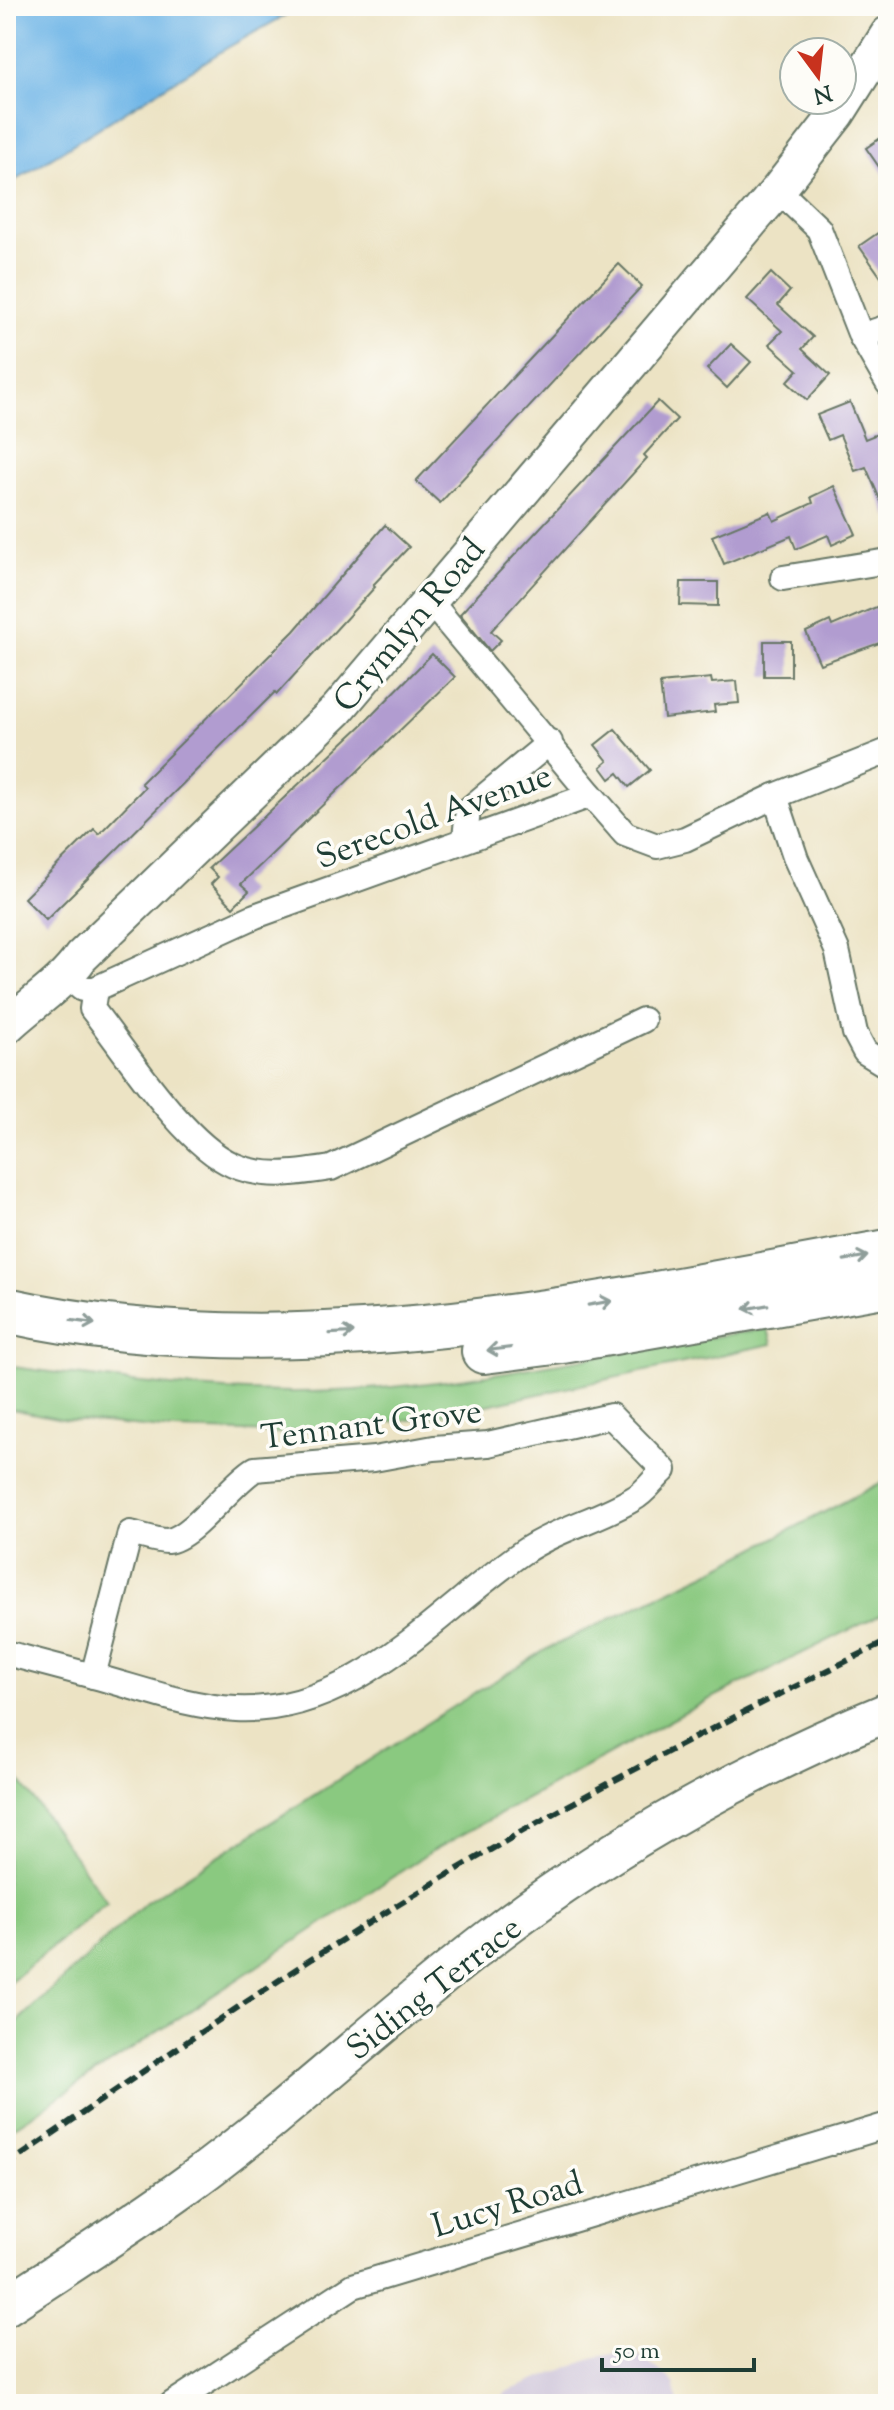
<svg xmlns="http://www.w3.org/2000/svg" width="894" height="2410" viewBox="0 0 894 2410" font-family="'Sorts Mill Goudy',serif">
<rect width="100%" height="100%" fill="#fdfcf7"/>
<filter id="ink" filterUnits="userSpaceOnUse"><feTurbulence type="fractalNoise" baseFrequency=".0125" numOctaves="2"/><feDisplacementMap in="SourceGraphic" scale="16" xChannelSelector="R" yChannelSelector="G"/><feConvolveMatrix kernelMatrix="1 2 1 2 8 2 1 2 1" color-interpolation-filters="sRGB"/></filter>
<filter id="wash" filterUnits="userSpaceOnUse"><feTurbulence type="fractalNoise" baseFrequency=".006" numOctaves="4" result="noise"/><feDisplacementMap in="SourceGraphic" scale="32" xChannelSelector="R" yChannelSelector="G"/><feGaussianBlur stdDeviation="1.8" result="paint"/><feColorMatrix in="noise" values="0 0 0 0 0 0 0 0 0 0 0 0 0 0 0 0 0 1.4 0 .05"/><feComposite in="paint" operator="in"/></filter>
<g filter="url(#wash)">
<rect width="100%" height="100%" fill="#ece3c4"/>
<!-- industrial -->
<polygon fill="#c9bfd7" points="632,2350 674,2383 678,2404 491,2404 508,2391 594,2358"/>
<!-- green -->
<g fill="#8ac980" stroke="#54835a" stroke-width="2">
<path d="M768,1329L772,1344L427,1418L279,1433L173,1430L62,1419L6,1408V1366C116,1381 226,1396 337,1391C482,1384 625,1347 768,1329Z"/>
<polygon points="888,1479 888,1611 708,1700 432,1851 6,2132 6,2032 146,1902 454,1706 547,1649 713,1570"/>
<polygon points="6,1761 107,1902 6,1985"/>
</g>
<!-- water -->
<polygon fill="#70b6e7" stroke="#487a8e" stroke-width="2" points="6,6 302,6 227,48 6,186"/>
<g id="blocks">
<!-- building -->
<g fill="#b19cd0">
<polygon points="888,133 888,180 866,148"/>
<polygon points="888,226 888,287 859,246"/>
<polygon points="619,264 642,286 440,503 416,481"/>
<polygon points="771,273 790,291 778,305 813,337 802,349 830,375 807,400 787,382 798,370 769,344 782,331 747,299"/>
<polygon points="731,344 751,362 727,388 707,369"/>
<polygon points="658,401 677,419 644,455 647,458 491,631 501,640 490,651 460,614"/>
<polygon points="850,402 865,439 877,434 888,459 888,518 866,467 855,471 840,435 828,440 817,415"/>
<polygon points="834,486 856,534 832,545 828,535 796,549 791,536 724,564 712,536 770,512 774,521 813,503 811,497"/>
<polygon points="385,525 409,547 373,585 375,587 277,694 275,692 46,920 24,898 94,829 99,834 145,787 141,783 294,631"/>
<polygon points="681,582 718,582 718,606 680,605"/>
<polygon points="888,602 888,640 820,664 806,632 830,621 832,626"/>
<rect x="764" y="641" width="27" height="35"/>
<polygon points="432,654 455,677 241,884 249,891 233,907 211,884 218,877 209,868 363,724"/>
<polygon points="711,678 712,683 737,681 739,703 714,705 715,712 664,718 660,683"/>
<polygon points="615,729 650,770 629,787 618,773 610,779 601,767 608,761 595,745"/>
</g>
</g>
</g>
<g filter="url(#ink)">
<use href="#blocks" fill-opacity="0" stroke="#677766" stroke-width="2"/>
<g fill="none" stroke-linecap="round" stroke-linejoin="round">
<!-- street casing -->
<g stroke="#677766" stroke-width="28">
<g id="street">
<polyline points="778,190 819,229 861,336 888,383"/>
<polyline points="861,336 888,327"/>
<polyline points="783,578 888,561"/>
<polyline points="591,795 625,834 657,846 685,839 775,796 888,751"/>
<polyline points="775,796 796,859 837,950 855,1033 865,1052 883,1063 888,1059"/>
<polyline points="465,838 468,810 550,742"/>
<polyline points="67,976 82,989 95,989 255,916 591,795 428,599"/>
<path d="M95,989L92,1009C127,1053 183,1143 233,1165C265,1179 299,1173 331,1168L643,1020"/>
<path d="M611,1416L664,1470C654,1479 645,1493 633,1499C598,1520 557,1529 523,1552C435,1613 355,1714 236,1709C189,1707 139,1688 93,1676L130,1533C141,1535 156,1541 167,1541C192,1539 230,1484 255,1469L374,1459L434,1448L488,1444Z"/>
<polyline points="6,1653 93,1676"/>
<polyline points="172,2404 353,2286 888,2125"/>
</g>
</g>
<!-- secondary casing -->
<g stroke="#677766" stroke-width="38">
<path id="secondary" d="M6,1027C31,1003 62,985 81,957L337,710L778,190L838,113L888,34"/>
</g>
<!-- primary casing -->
<g stroke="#677766" stroke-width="42">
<path id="primary" d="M6,2306C68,2265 132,2225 192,2181C298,2103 393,2011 498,1932C612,1845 755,1766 888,1712"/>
</g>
<!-- highway casing -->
<g stroke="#677766" stroke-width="48">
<g id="highway">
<path d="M6,1310C299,1375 599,1303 888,1252"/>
<polyline points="484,1351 562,1341 888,1284"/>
</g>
</g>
<!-- street -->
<use href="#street" stroke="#fff" stroke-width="24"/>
<!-- secondary -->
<use href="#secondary" stroke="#fff" stroke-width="34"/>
<!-- primary -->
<use href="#primary" stroke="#fff" stroke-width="38"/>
<!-- highway -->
<use href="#highway" stroke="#fff" stroke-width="44"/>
<!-- rail -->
<path stroke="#1f3d34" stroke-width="6" stroke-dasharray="12 6" stroke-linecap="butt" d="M6,2166C155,2063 304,1959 461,1867C600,1785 743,1711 888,1641"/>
</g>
<!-- one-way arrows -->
<defs><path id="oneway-shaft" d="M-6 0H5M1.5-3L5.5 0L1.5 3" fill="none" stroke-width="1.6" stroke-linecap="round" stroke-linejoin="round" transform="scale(2)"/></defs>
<g stroke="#8f9e9a">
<use href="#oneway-shaft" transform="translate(856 1258) rotate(-10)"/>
<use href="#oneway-shaft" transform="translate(600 1303) rotate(-10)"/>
<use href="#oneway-shaft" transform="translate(756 1307) rotate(170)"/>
<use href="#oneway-shaft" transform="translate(83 1322) rotate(8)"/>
<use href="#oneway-shaft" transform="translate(342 1333) rotate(-3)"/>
<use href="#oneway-shaft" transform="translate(499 1349) rotate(173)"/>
</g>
</g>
<g text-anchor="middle" stroke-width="7" stroke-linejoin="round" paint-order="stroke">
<!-- street labels -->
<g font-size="34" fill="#1f3d34" stroke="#fdfcf7">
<text transform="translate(408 624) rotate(-50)" y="12">Crymlyn Road</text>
<text transform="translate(433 815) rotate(-20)" y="12">Serecold Avenue</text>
<text transform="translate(371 1423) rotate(-7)" y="12">Tennant Grove</text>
<text transform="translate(433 1987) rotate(-38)" y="12">Siding Terrace</text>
<text transform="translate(507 2203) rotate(-17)" y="12">Lucy Road</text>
</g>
</g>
<!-- margin -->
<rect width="894" height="2410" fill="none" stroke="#fdfcf7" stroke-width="32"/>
<!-- north arrow -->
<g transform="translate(818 76) rotate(165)"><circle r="38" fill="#fdfcf7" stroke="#a4b0a9" stroke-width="2"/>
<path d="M0-6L14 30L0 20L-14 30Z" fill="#c8321e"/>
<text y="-12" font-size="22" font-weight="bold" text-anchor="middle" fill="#1f3d34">N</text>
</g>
<!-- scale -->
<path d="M602 2358v12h152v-12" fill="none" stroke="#1f3d34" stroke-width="4"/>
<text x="614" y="2358" font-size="24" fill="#1f3d34" stroke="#fdfcf7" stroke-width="6" paint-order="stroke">50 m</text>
</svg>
